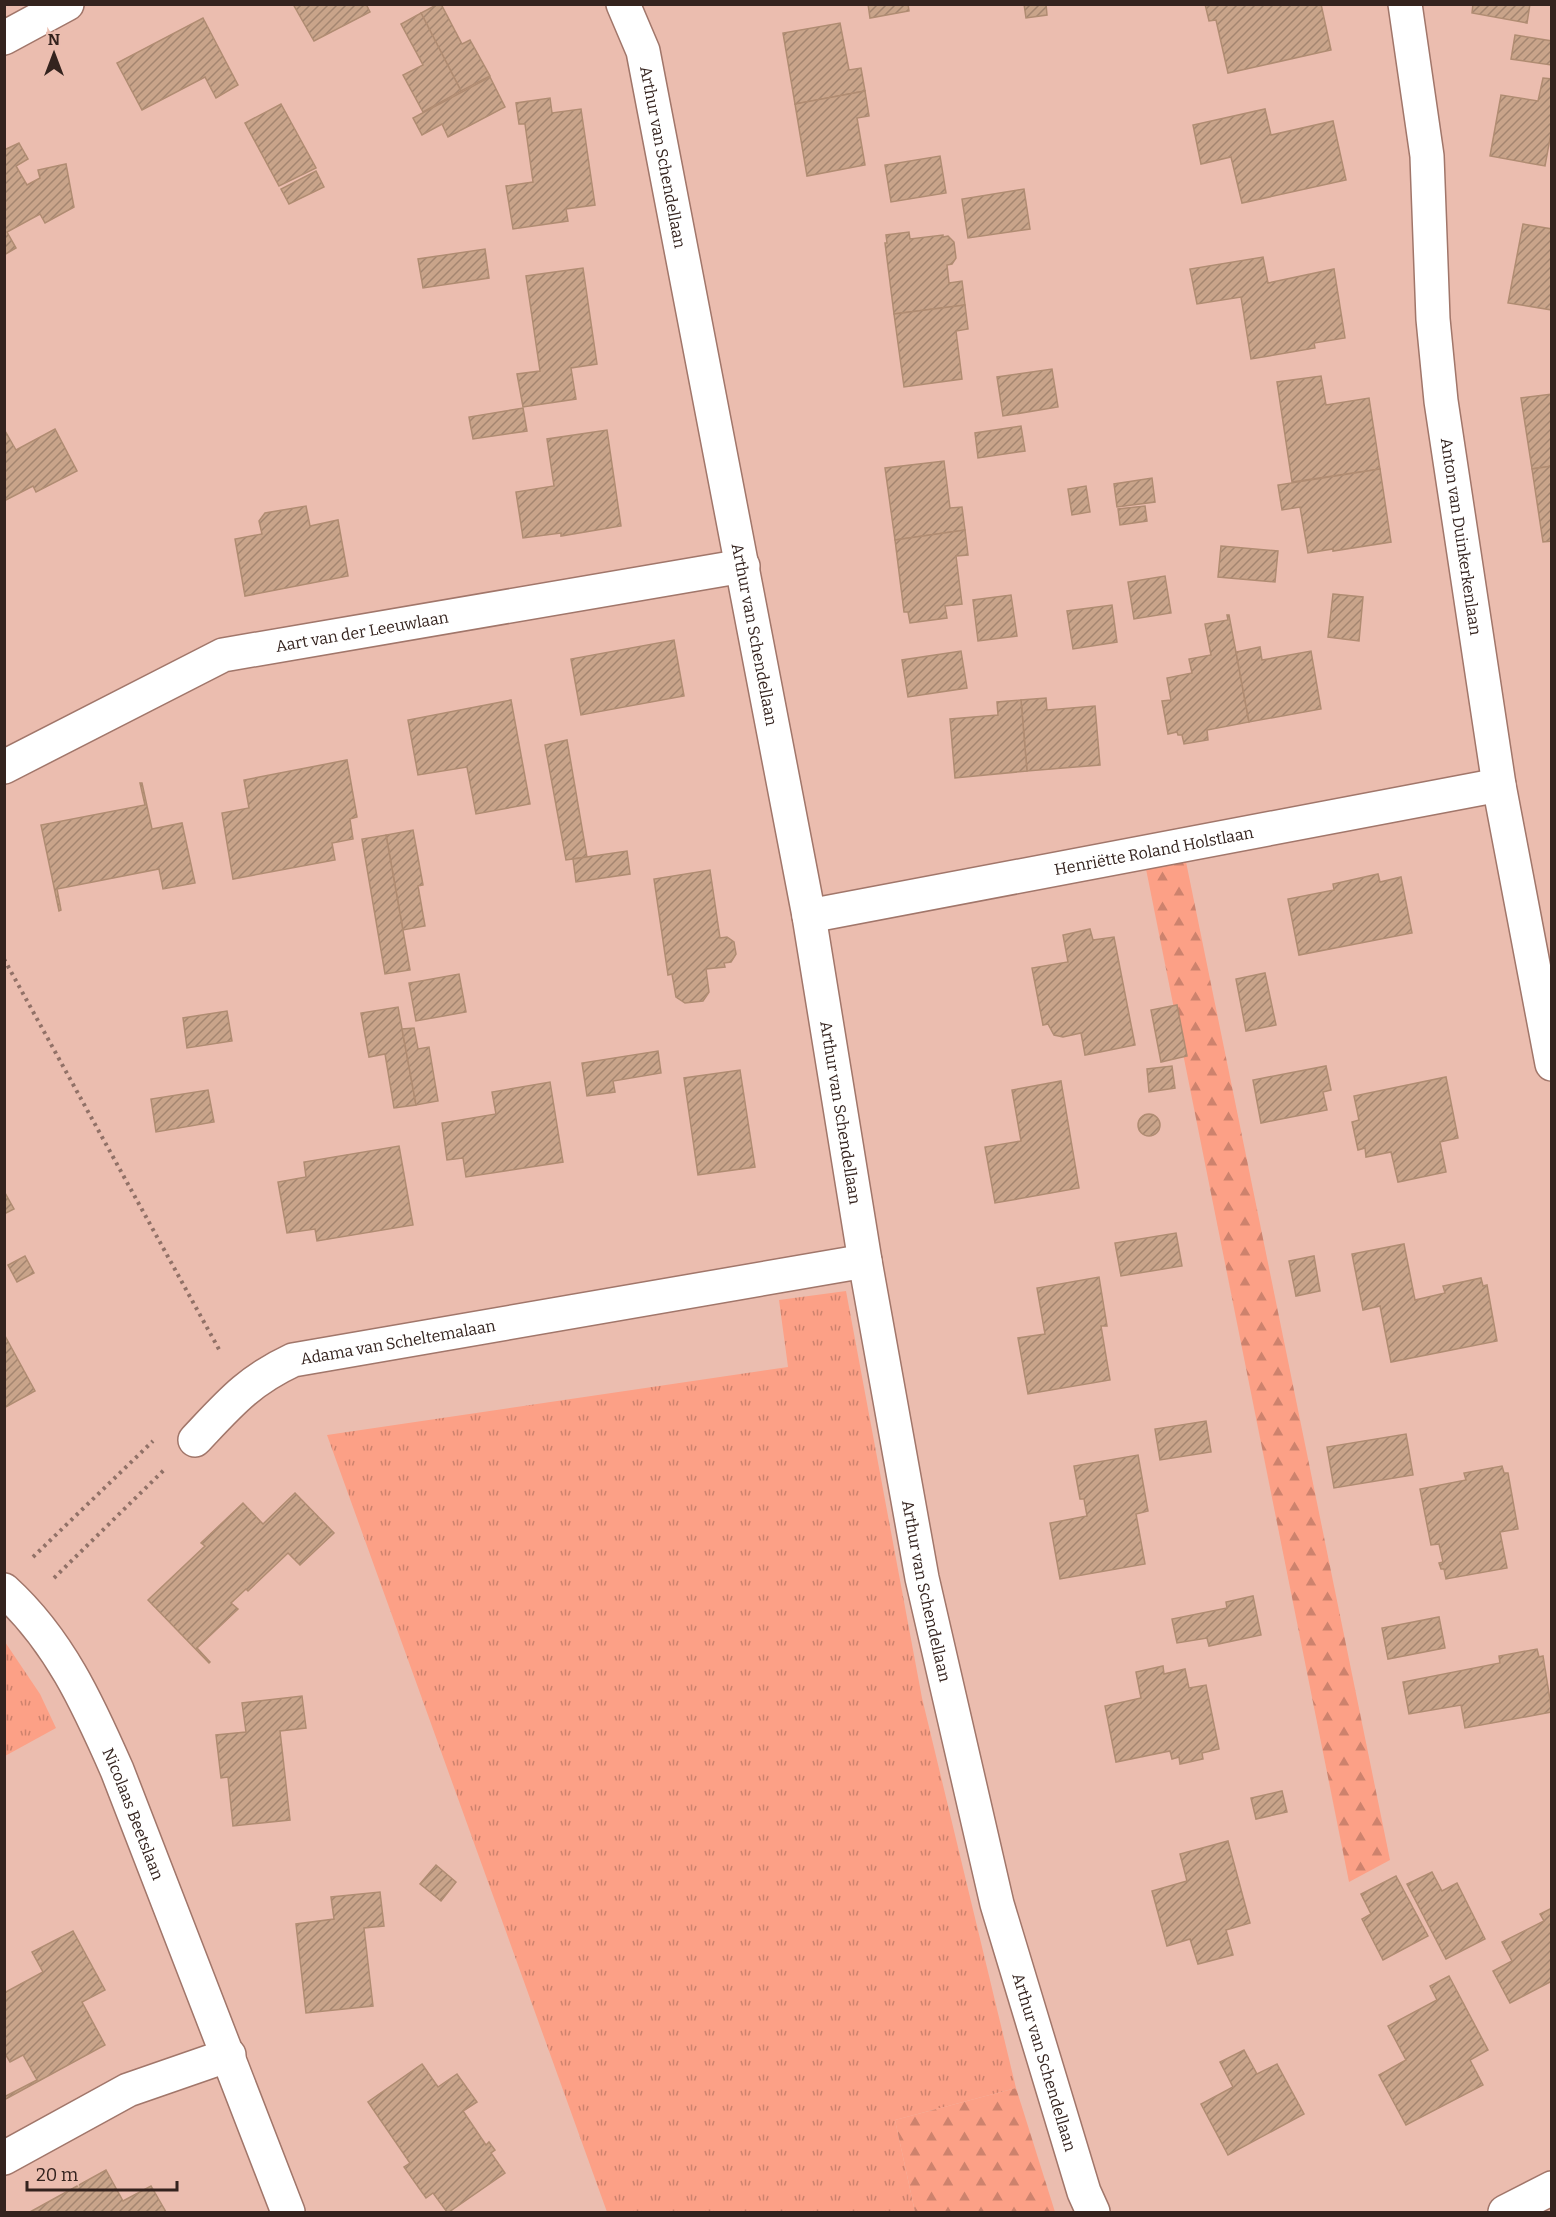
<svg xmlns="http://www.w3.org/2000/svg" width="1556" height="2217" viewBox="0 0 1556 2217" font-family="Bitter,serif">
<defs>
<pattern id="grass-tufts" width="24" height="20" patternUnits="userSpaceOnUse" patternTransform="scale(1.5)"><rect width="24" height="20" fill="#fca086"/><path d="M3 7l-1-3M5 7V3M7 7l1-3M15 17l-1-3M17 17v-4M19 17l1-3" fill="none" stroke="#cd826d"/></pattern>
<pattern id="forest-firs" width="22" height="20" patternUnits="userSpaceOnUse" patternTransform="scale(1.5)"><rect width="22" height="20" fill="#fca086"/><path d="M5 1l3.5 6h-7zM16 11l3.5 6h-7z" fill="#cd826d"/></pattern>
<pattern id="building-hatch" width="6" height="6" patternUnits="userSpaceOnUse" patternTransform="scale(1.5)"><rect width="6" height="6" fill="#c9a48a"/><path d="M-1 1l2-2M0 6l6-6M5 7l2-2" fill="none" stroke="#a48570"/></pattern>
</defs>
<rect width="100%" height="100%" fill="#ebbdaf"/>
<!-- grass -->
<g fill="url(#grass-tufts)">
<polygon points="846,1291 922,1698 1016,2088 895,2120 915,2212 607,2212 327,1435 788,1367 779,1300"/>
<polygon points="5,1642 40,1694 56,1728 5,1756"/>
</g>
<!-- forest -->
<g fill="url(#forest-firs)">
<polygon points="1184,852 1390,1860 1349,1882 1144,859"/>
<polygon points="1016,2088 1055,2212 915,2212 895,2120"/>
</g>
<!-- building -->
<g fill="url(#building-hatch)" stroke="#b08c72" stroke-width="1.5">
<polygon points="293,4 366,4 370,12 314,41"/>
<polygon points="438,4 441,4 462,44 470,40 490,76 461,91 421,13"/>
<polygon points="868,4 908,4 909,11 870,18"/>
<polygon points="1024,4 1046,4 1047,15 1026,18"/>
<polygon points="1205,4 1321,4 1331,50 1228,73 1216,20 1209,21"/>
<polygon points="1473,4 1530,4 1527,23 1472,13"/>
<polygon points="421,13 461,91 423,112 403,75 423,65 401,24"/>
<polygon points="203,18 238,85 216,98 205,77 142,110 117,63"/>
<polygon points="840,23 849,70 861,68 865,91 795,104 783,33"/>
<polygon points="1515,35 1552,41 1551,65 1511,59"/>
<polygon points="490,77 505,107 448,137 442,124 422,135 413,118"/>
<polygon points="1543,78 1552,79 1552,128 1545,166 1490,156 1501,95 1538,101"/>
<polygon points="865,91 869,116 857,118 865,165 807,176 795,104"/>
<polygon points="550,98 552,113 581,109 595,205 566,209 568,221 513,229 506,186 533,182 525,124 519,124 516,103"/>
<polygon points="281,104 316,168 279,186 245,123"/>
<polygon points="1265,109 1271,135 1333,121 1346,180 1242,203 1231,157 1201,164 1193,125"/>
<polygon points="19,143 28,159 16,166 27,185 40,178 38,170 66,164 74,207 45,223 40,214 7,232 16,248 4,255 4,150"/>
<polygon points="940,156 946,193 891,202 885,165"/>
<polygon points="316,171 324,187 289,204 281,189"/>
<polygon points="1024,189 1030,229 968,238 962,199"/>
<polygon points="1523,224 1552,229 1552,310 1508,303"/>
<polygon points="909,232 910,239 943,235 943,237 948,236 954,242 956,258 952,264 947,265 949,283 962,281 965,305 894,314 885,243 887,243 886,235"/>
<polygon points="485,249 489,278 423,288 418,259"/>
<polygon points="1263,257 1268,283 1334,269 1345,338 1314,343 1315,348 1251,359 1241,297 1197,304 1190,269"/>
<polygon points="583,268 597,364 571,368 576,399 523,407 517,374 540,371 526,276"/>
<polygon points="965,305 968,329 956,331 962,379 904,387 894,314"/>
<polygon points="1052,369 1058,407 1003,416 997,377"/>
<polygon points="1321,376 1326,405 1369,398 1380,469 1292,482 1277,382"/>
<polygon points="1552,394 1552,466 1532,469 1521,398"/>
<polygon points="523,408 527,431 473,439 469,417"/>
<polygon points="1021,426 1025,451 978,458 975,433"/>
<polygon points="4,429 16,450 55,429 77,471 36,492 33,486 4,501"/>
<polygon points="607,430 621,526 561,536 561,533 523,538 516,492 554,486 547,439"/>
<polygon points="944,461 950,508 962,507 965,530 895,540 885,468"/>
<polygon points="1552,466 1552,541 1543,542 1532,469"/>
<polygon points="1380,469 1391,542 1333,551 1333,549 1308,553 1300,507 1282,510 1278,485"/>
<polygon points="1152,478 1155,502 1117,507 1114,484"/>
<polygon points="1086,486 1090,512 1072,515 1068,489"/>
<polygon points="306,506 310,526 338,520 348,576 245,596 235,539 262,534 259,521 265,513"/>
<polygon points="1145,506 1147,521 1120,525 1118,509"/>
<polygon points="965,530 968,555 956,556 962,604 945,606 947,618 910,623 908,612 904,612 895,540"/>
<polygon points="1221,546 1278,551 1275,582 1218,577"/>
<polygon points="1165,576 1171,613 1134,619 1128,582"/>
<polygon points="1333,594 1363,597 1359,641 1328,637"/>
<polygon points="1011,595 1017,636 978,641 973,600"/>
<polygon points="1112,605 1117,642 1073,649 1067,611"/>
<polygon points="1227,615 1229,615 1249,722 1207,730 1208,740 1184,744 1182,735 1178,735 1177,732 1168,734 1162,701 1171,700 1167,678 1192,673 1189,659 1211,655 1205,624 1228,620"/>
<polygon points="674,640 684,696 581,715 571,659"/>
<polygon points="1260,647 1262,660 1311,651 1321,709 1249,722 1236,652"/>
<polygon points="961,651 967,688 908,697 902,660"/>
<polygon points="1046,698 1047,710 1095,706 1100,765 1027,771 1021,700"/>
<polygon points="511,700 530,804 476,814 467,767 418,775 408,720"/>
<polygon points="1021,700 1027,771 955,778 950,719 998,715 997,702"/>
<polygon points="567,740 587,857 566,860 545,745"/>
<polygon points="347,760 357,817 350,819 353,839 332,843 335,860 233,879 222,813 249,808 244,780"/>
<polygon points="140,783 142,783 152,829 182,823 195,883 163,889 159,869 57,889 61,910 59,911 41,825 145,805"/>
<polygon points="413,830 423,885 418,886 425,926 403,930 386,835"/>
<polygon points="386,835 410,970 385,974 362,839"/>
<polygon points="627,851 630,874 576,882 573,859"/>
<polygon points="710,870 720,938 727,937 734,942 736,954 731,962 724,963 725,967 706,969 709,992 703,1001 685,1003 676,997 672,974 668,975 654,879"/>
<polygon points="1378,874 1380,882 1401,877 1412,933 1299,955 1288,899 1334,890 1333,884"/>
<polygon points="1090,929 1093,940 1114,937 1135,1045 1085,1055 1081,1033 1063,1037 1054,1035 1048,1024 1043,1025 1032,968 1068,962 1063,935"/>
<polygon points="1265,973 1276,1025 1246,1031 1236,979"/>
<polygon points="459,974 466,1012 416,1021 409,983"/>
<polygon points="1177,1005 1187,1056 1161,1062 1151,1010"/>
<polygon points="398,1007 416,1105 394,1108 385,1054 369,1057 361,1013"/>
<polygon points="227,1011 232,1041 187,1048 183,1018"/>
<polygon points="414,1028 418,1049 429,1047 438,1101 416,1105 402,1029"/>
<polygon points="658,1051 661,1073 613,1081 615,1092 587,1096 582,1063"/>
<polygon points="1172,1066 1175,1088 1149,1092 1147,1069"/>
<polygon points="1326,1066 1331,1090 1323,1092 1327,1110 1261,1123 1253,1080"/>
<polygon points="740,1070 755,1167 698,1175 684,1078"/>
<polygon points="1446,1077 1458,1138 1440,1142 1446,1172 1398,1182 1391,1152 1366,1157 1365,1148 1358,1150 1352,1122 1359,1120 1354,1096"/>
<polygon points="1061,1081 1079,1188 995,1203 985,1147 1021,1141 1012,1090"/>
<polygon points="550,1082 563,1162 466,1177 463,1158 447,1160 442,1123 496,1114 492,1092"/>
<polygon points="208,1090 214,1122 156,1132 151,1099"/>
<circle cx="1149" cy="1125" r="11"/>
<polygon points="399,1146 413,1225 317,1241 315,1229 287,1233 278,1182 306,1177 304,1162"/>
<polygon points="4,1191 14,1209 4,1214"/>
<polygon points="1176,1233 1182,1266 1121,1276 1115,1243"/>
<polygon points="1404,1244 1415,1300 1445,1293 1443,1286 1481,1278 1483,1286 1487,1285 1497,1341 1391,1362 1380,1306 1363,1310 1352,1254"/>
<polygon points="25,1256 34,1273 17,1282 8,1265"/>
<polygon points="1314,1256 1320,1291 1296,1296 1289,1261"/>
<polygon points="1099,1277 1107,1326 1101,1326 1110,1380 1028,1394 1018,1338 1045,1334 1037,1288"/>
<polygon points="4,1334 35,1391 4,1408"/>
<polygon points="1206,1421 1211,1452 1160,1460 1155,1429"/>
<polygon points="1406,1434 1413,1475 1334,1488 1327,1447"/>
<polygon points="1138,1455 1148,1511 1136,1514 1145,1564 1060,1579 1050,1523 1087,1516 1084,1499 1080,1499 1074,1466"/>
<polygon points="1502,1466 1504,1473 1508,1473 1518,1529 1500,1532 1507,1568 1446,1579 1444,1569 1441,1569 1439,1563 1443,1562 1439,1544 1431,1545 1420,1489 1466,1480 1464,1473"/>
<polygon points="295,1493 334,1533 300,1565 288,1553 248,1591 246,1589 231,1603 238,1609 197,1648 210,1662 209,1663 148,1600 205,1546 201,1543 243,1503 263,1524"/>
<polygon points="1253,1596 1261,1635 1209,1646 1207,1638 1177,1643 1172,1619 1227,1608 1226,1602"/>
<polygon points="1439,1617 1445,1648 1388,1659 1382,1628"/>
<polygon points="1537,1649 1539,1657 1543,1656 1552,1712 1465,1728 1461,1705 1409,1714 1403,1682 1500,1663 1499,1656"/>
<polygon points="1163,1666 1164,1674 1185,1669 1189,1688 1206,1685 1219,1749 1202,1753 1203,1759 1180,1764 1179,1757 1172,1759 1170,1751 1116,1762 1105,1706 1141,1698 1136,1672"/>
<polygon points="302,1696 306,1728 280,1731 290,1820 233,1826 228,1777 221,1778 216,1735 246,1732 242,1703"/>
<polygon points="1282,1791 1287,1812 1256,1819 1251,1798"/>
<polygon points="1228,1841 1250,1923 1226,1930 1233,1955 1198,1964 1190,1939 1167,1946 1152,1891 1187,1881 1180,1854"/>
<polygon points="436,1865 456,1882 441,1901 420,1884"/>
<polygon points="1432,1872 1442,1891 1457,1883 1485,1939 1446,1959 1407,1884"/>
<polygon points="1396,1876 1428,1936 1383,1960 1362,1919 1371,1914 1361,1894"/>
<polygon points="380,1892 384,1926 364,1928 373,2006 306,2013 296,1924 334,1919 331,1897"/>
<polygon points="1552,1908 1552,1981 1510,2003 1493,1971 1512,1961 1502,1942 1544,1921 1540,1914"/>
<polygon points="73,1931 105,1990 82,2002 105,2045 4,2100 4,2097 37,2080 23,2055 10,2062 4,2052 4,1993 43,1972 32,1952"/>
<polygon points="1449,1976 1488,2050 1470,2060 1483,2085 1406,2125 1379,2075 1406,2060 1388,2026 1437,2000 1430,1986"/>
<polygon points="1244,2050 1257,2074 1277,2064 1304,2114 1228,2155 1201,2104 1233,2087 1220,2062"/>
<polygon points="422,2064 438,2087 457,2074 477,2102 463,2111 486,2145 489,2142 495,2150 491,2153 505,2173 449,2212 447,2212 433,2193 426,2198 404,2167 410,2163 368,2102"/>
<polygon points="106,2170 123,2201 151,2186 166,2212 30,2212"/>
</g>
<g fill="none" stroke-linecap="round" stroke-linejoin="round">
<!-- minor casing -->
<g stroke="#a1766a" stroke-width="36">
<g id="minor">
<path id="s1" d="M623,4L643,51L809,916L865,1261L922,1578L997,1904L1084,2192L1093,2212"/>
<path id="s2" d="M1405,4L1427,156L1433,319L1441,401L1499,785L1552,1064"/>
<polyline points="4,38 67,4"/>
<path id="s3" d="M4,767L223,655L743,566"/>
<path id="s4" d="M809,916L1499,785"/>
<path id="s5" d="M195,1440C229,1404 248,1381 293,1360L865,1261"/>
<path id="s6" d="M4,1590C59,1640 88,1704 117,1770L288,2212"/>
<polyline points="4,2158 128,2090 229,2055"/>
<polyline points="1505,2212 1552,2188"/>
</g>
</g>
<!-- path -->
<g stroke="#917167" stroke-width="4" stroke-dasharray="3 4.5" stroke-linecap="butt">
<polyline points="4,959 221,1353"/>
<polyline points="33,1557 153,1441"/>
<polyline points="54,1578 165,1469"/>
</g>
<!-- minor -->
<use href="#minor" stroke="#fff" stroke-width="33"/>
</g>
<g text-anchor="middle" stroke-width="5" stroke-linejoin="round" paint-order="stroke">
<!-- street labels -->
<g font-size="16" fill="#34231e" stroke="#ebbdaf">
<text dy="6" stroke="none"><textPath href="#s1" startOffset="159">Arthur van Schendellaan</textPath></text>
<text dy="6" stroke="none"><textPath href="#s2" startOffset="536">Anton van Duinkerkenlaan</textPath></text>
<text dy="6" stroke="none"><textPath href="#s3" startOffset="387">Aart van der Leeuwlaan</textPath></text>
<text dy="6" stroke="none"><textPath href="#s1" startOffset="645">Arthur van Schendellaan</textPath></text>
<text dy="6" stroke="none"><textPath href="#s4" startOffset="351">Henriëtte Roland Holstlaan</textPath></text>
<text dy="6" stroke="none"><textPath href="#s1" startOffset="1131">Arthur van Schendellaan</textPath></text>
<text dy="6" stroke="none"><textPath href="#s5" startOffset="234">Adama van Scheltemalaan</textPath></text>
<text dy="6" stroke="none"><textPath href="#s1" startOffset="1617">Arthur van Schendellaan</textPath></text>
<text dy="6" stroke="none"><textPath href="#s6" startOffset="261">Nicolaas Beetslaan</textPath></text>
<text dy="6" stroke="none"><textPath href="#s1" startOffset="2103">Arthur van Schendellaan</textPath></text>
</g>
</g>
<!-- border -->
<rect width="1556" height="2217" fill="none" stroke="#34231e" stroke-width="12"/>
<!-- north arrow -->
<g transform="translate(54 54)" stroke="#ebbdaf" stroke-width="4.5" paint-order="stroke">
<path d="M0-4.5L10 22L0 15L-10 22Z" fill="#34231e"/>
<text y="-9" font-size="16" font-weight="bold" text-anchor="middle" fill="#34231e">N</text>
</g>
<!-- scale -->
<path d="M27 2181v9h150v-9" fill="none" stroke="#34231e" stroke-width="3"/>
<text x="36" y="2181" font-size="18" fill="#34231e" stroke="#ebbdaf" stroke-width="4.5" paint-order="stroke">20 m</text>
</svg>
